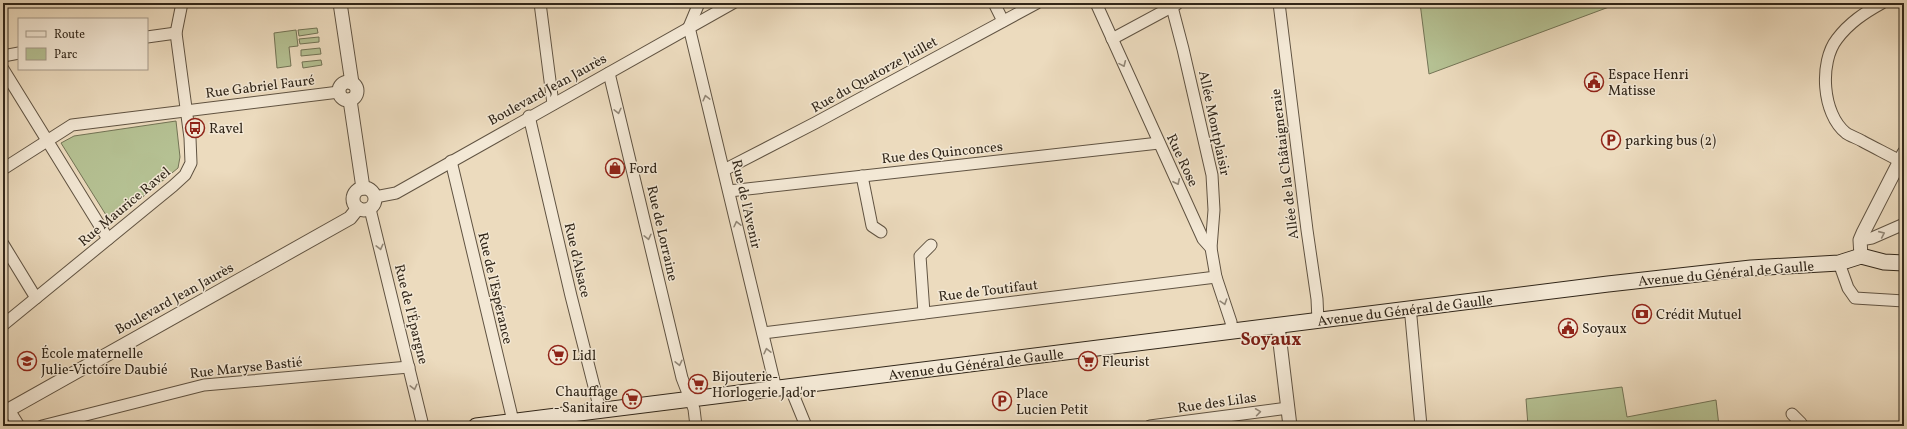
<svg xmlns="http://www.w3.org/2000/svg" width="1907" height="429" viewBox="0 0 1907 429" font-family="Vollkorn,serif">
<rect width="100%" height="100%" fill="#ecdbbe"/>
<filter id="stains"><feTurbulence type="fractalNoise" baseFrequency=".005" numOctaves="4"/><feColorMatrix values="0 0 0 0 .2 0 0 0 0 .09 0 0 0 0 .02 0 0 0 .5 -.17"/></filter>
<radialGradient id="worn" r=".72"><stop offset=".6" stop-color="#630" stop-opacity="0"/><stop offset="1" stop-color="#630" stop-opacity=".3"/></radialGradient>
<!-- green -->
<g fill="#b5c193" stroke="#737456">
<polygon points="1420,3 1616,3 1617,4 1429,74"/>
<polygon points="317,28 318,33 299,36 298,30"/>
<polygon points="296,30 298,46 289,47 291,66 277,68 274,33"/>
<polygon points="319,37 319,42 300,44 299,39"/>
<polygon points="320,48 321,54 301,56 301,50"/>
<polygon points="321,60 322,65 303,68 302,62"/>
<polygon points="176,121 180,157 178,168 111,223 61,143 74,136"/>
<polygon points="1622,387 1627,417 1716,400 1719,426 1528,426 1526,399"/>
</g>
<g fill="none" stroke-linecap="round" stroke-linejoin="round">
<!-- minor casing -->
<g stroke="#605342" stroke-width="13">
<g id="minor">
<polyline points="540,3 553,104"/>
<polyline points="994,3 1003,21"/>
<polyline points="1096,3 1203,239 1211,248 1216,277 1231,322 1232,332"/>
<polyline points="1279,3 1307,230 1317,299 1318,321"/>
<path d="M1882,3C1864,13 1849,23 1837,39C1819,62 1822,114 1846,133C1850,136 1857,138 1862,141C1875,148 1887,154 1900,161"/>
<polyline points="1172,7 1183,49 1212,175 1214,210 1211,248"/>
<polyline points="689,27 776,389"/>
<polyline points="689,27 699,3"/>
<polyline points="147,37 176,33"/>
<polyline points="1112,39 1177,4"/>
<polyline points="3,56 19,53"/>
<polyline points="3,69 108,239"/>
<polyline points="609,73 682,378 694,409 696,426"/>
<polyline points="529,116 571,296 600,410"/>
<polyline points="451,161 513,421"/>
<polyline points="3,169 72,125 339,92"/>
<polyline points="724,170 815,123 1037,3"/>
<polyline points="862,176 872,226 881,232"/>
<polyline points="729,191 1159,143"/>
<polyline points="375,197 396,193 733,3"/>
<polyline points="370,209 423,426"/>
<polyline points="1860,240 1872,238 1904,224"/>
<polyline points="3,244 36,298"/>
<polyline points="1839,263 1848,288 1855,298 1904,301"/>
<polyline points="1409,310 1411,317 1421,426"/>
<polyline points="924,313 920,256 931,245"/>
<polyline points="3,325 173,186 185,175 191,163 190,138 176,33 182,3"/>
<polyline points="763,333 1216,277"/>
<polyline points="790,387 806,426"/>
<polyline points="9,410 19,426"/>
<polyline points="1792,414 1801,423 1801,426"/>
<polyline points="42,426 204,385 409,367"/>
<polyline points="1150,426 1288,408"/>
</g>
</g>
<!-- tertiary casing -->
<g stroke="#605342" stroke-width="15">
<g id="tertiary">
<polyline points="340,3 352,83"/>
<circle cx="348" cy="91" r="9"/>
<polyline points="350,100 363,188"/>
<circle cx="364" cy="199" r="11"/>
<polyline points="1861,256 1860,240 1863,233 1904,153"/>
<polyline points="1278,326 1290,426"/>
<polyline points="3,413 350,218 358,208"/>
</g>
</g>
<!-- secondary casing -->
<g stroke="#312619" stroke-width="17">
<polyline id="secondary" points="476,426 1608,284 1751,268 1839,263 1861,256 1884,262 1904,263"/>
</g>
<!-- minor -->
<use href="#minor" stroke="#f3e8d5" stroke-width="11"/>
<!-- tertiary -->
<use href="#tertiary" stroke="#f3e8d5" stroke-width="13"/>
<!-- secondary -->
<use href="#secondary" stroke="#f3e8d5" stroke-width="15"/>
</g>
<!-- one-way arrows -->
<defs><path id="oneway-chevron" d="M-2-3.5L2.5 0L-2 3.5" fill="none" stroke-width="1.6" stroke-linecap="round" stroke-linejoin="round"/></defs>
<g stroke="#928777">
<use href="#oneway-chevron" transform="translate(1123 64) rotate(66)"/>
<use href="#oneway-chevron" transform="translate(706 98) rotate(-104)"/>
<use href="#oneway-chevron" transform="translate(618 111) rotate(77)"/>
<use href="#oneway-chevron" transform="translate(1177 182) rotate(65)"/>
<use href="#oneway-chevron" transform="translate(737 224) rotate(-103)"/>
<use href="#oneway-chevron" transform="translate(1882 234) rotate(-24)"/>
<use href="#oneway-chevron" transform="translate(648 237) rotate(77)"/>
<use href="#oneway-chevron" transform="translate(380 247) rotate(76)"/>
<use href="#oneway-chevron" transform="translate(1224 302) rotate(72)"/>
<use href="#oneway-chevron" transform="translate(767 351) rotate(-103)"/>
<use href="#oneway-chevron" transform="translate(679 363) rotate(77)"/>
<use href="#oneway-chevron" transform="translate(414 387) rotate(76)"/>
<use href="#oneway-chevron" transform="translate(1258 412) rotate(-8)"/>
</g>
<!-- icons -->
<defs>
<g id="civic-ring" transform="scale(1)"><circle r="9.5" fill="#f3e8d5" stroke="#8f2418" stroke-width="1.5"/><path d="M-.6-6.5H3V-4.5H.6V-3L4-1V1h2V6H-6V1h2V-1L-.6-3ZM-1.2 2.5V6h2.4V2.5Z" fill="#8f2418"/></g>
<g id="bus-ring" transform="scale(1)"><circle r="9.5" fill="#f3e8d5" stroke="#8f2418" stroke-width="1.5"/><path d="M-5-6H5V4H4V6H2V4H-2V6H-4V4H-5ZM-3.5-4V0h7V-4ZM-3.5 1.2v1.5H-2V1.2ZM2 1.2v1.5H3.5V1.2Z" fill="#8f2418"/></g>
<g id="parking-ring" transform="scale(1)"><circle r="9.5" fill="#f3e8d5" stroke="#8f2418" stroke-width="1.5"/><path d="M-3.5-5.5H1a3.5 3.5 0 0 1 0 7H-1V5.5H-3.5ZM-1-3.4V-.6H.8a1.4 1.4 0 0 0 0-2.8Z" fill="#8f2418"/></g>
<g id="shop-ring" transform="scale(1)"><circle r="9.5" fill="#f3e8d5" stroke="#8f2418" stroke-width="1.5"/><path d="M-5-2.5h2.3a2.7 3.5 0 0 1 5.4 0H5L5.5 6h-11ZM-1.5-2.5h3a1.5 2.3 0 0 0-3 0Z" fill="#8f2418"/></g>
<g id="bank-ring" transform="scale(1)"><circle r="9.5" fill="#f3e8d5" stroke="#8f2418" stroke-width="1.5"/><path d="M-6-4H6V4H-6ZM0-2.3a2.3 2.3 0 1 0 0 4.6a2.3 2.3 0 1 0 0-4.6Z" fill="#8f2418"/></g>
<g id="supermarket-ring" transform="scale(1)"><circle r="9.5" fill="#f3e8d5" stroke="#8f2418" stroke-width="1.5"/><path d="M-6-5.5h2.5l.6 2H6L4.5 2H-2.5L-4.4-4H-6ZM-1.5 3.2a1.3 1.3 0 1 0 .1 0ZM3 3.2a1.3 1.3 0 1 0 .1 0Z" fill="#8f2418"/></g>
<g id="school-ring" transform="scale(1)"><circle r="9.5" fill="#f3e8d5" stroke="#8f2418" stroke-width="1.5"/><path d="M0-5L7-2L0 1L-7-2ZM-4 1L0 2.5L4 1V4Q0 6-4 4Z" fill="#8f2418"/></g>
</defs>
<g fill-rule="evenodd">
<use href="#civic-ring" x="1594" y="82"/>
<use href="#bus-ring" x="195" y="128"/>
<use href="#parking-ring" x="1611" y="140"/>
<use href="#shop-ring" x="615" y="168"/>
<use href="#bank-ring" x="1642" y="314"/>
<use href="#civic-ring" x="1568" y="328"/>
<use href="#supermarket-ring" x="558" y="355"/>
<use href="#school-ring" x="27" y="361"/>
<use href="#supermarket-ring" x="1088" y="361"/>
<use href="#supermarket-ring" x="698" y="384"/>
<use href="#supermarket-ring" x="632" y="399"/>
<use href="#parking-ring" x="1002" y="401"/>
</g>
<g text-anchor="middle" stroke-width="3" stroke-linejoin="round" paint-order="stroke">
<!-- street labels -->
<g font-size="14" fill="#312619" stroke="#f3e8d5">
<text transform="translate(874 74) rotate(-29)" y="5">Rue du Quatorze Juillet</text>
<text transform="translate(260 86) rotate(-7)" y="5">Rue Gabriel Fauré</text>
<text transform="translate(547 89) rotate(-29)" y="5">Boulevard Jean Jaurès</text>
<text transform="translate(1215 123) rotate(78)" y="5">Allée Montplaisir</text>
<text transform="translate(942 152) rotate(-6)" y="5">Rue des Quinconces</text>
<text transform="translate(1183 160) rotate(65)" y="5">Rue Rose</text>
<text transform="translate(1284 164) rotate(-97)" y="5">Allée de la Châtaigneraie</text>
<text transform="translate(747 204) rotate(77)" y="5">Rue de l'Avenir</text>
<text transform="translate(124 206) rotate(-40)" y="5">Rue Maurice Ravel</text>
<text transform="translate(663 233) rotate(77)" y="5">Rue de Lorraine</text>
<text transform="translate(578 260) rotate(77)" y="5">Rue d'Alsace</text>
<text transform="translate(1726 273) rotate(-5)" y="5">Avenue du Général de Gaulle</text>
<text transform="translate(496 288) rotate(77)" y="5">Rue de l'Espérance</text>
<text transform="translate(988 290) rotate(-7)" y="5">Rue de Toutifaut</text>
<text transform="translate(174 298) rotate(-29)" y="5">Boulevard Jean Jaurès</text>
<text transform="translate(1405 310) rotate(-7)" y="5">Avenue du Général de Gaulle</text>
<text transform="translate(412 314) rotate(76)" y="5">Rue de l'Épargne</text>
<text transform="translate(976 364) rotate(-7)" y="5">Avenue du Général de Gaulle</text>
<text transform="translate(246 367) rotate(-6)" y="5">Rue Maryse Bastié</text>
<text transform="translate(1217 402) rotate(-8)" y="5">Rue des Lilas</text>
</g>
<!-- poi labels -->
<g font-size="14" fill="#312619" stroke="#f3e8d5" text-anchor="start">
<text x="1608" y="79">Espace Henri<tspan x="1608" dy="16">Matisse</tspan></text>
<text x="209" y="133">Ravel</text>
<text x="1625" y="145">parking bus (2)</text>
<text x="629" y="173">Ford</text>
<text x="1656" y="319">Crédit Mutuel</text>
<text x="1582" y="333">Soyaux</text>
<text x="41" y="358">École maternelle<tspan x="41" dy="16">Julie-Victoire Daubié</tspan></text>
<text x="572" y="360">Lidl</text>
<text x="1102" y="366">Fleurist</text>
<text x="712" y="381">Bijouterie-<tspan x="712" dy="16">Horlogerie Jad'or</tspan></text>
<text x="618" y="396" text-anchor="end">Chauffage<tspan x="618" dy="16">- Sanitaire</tspan></text>
<text x="1016" y="398">Place<tspan x="1016" dy="16">Lucien Petit</tspan></text>
</g>
<!-- district labels -->
<g font-size="18" font-weight="bold" fill="#7a1f14" stroke="#f3e8d5">
<text x="1271" y="345">Soyaux</text>
</g>
</g>
<!-- margin -->
<rect width="1907" height="429" fill="none" stroke="#ecdbbe" stroke-width="16"/>
<rect x="4" y="4" width="1899" height="421" fill="none" stroke="#312619" stroke-width="2"/>
<rect x="8" y="8" width="1891" height="413" fill="none" stroke="#312619"/>
<!-- legend -->
<rect x="18" y="18" width="130" height="52" fill="#f3e8d5" stroke="#a59a8a"/>
<rect x="26" y="31" width="20" height="6" fill="#f3e8d5" stroke="#a59a8a"/>
<text x="54" y="38" font-size="12" fill="#312619">Route</text>
<rect x="26" y="48" width="20" height="12" fill="#b5c193" stroke="#a59a8a"/>
<text x="54" y="58" font-size="12" fill="#312619">Parc</text>
<rect width="100%" height="100%" filter="url(#stains)"/>
<rect width="100%" height="100%" fill="url(#worn)"/>
</svg>
